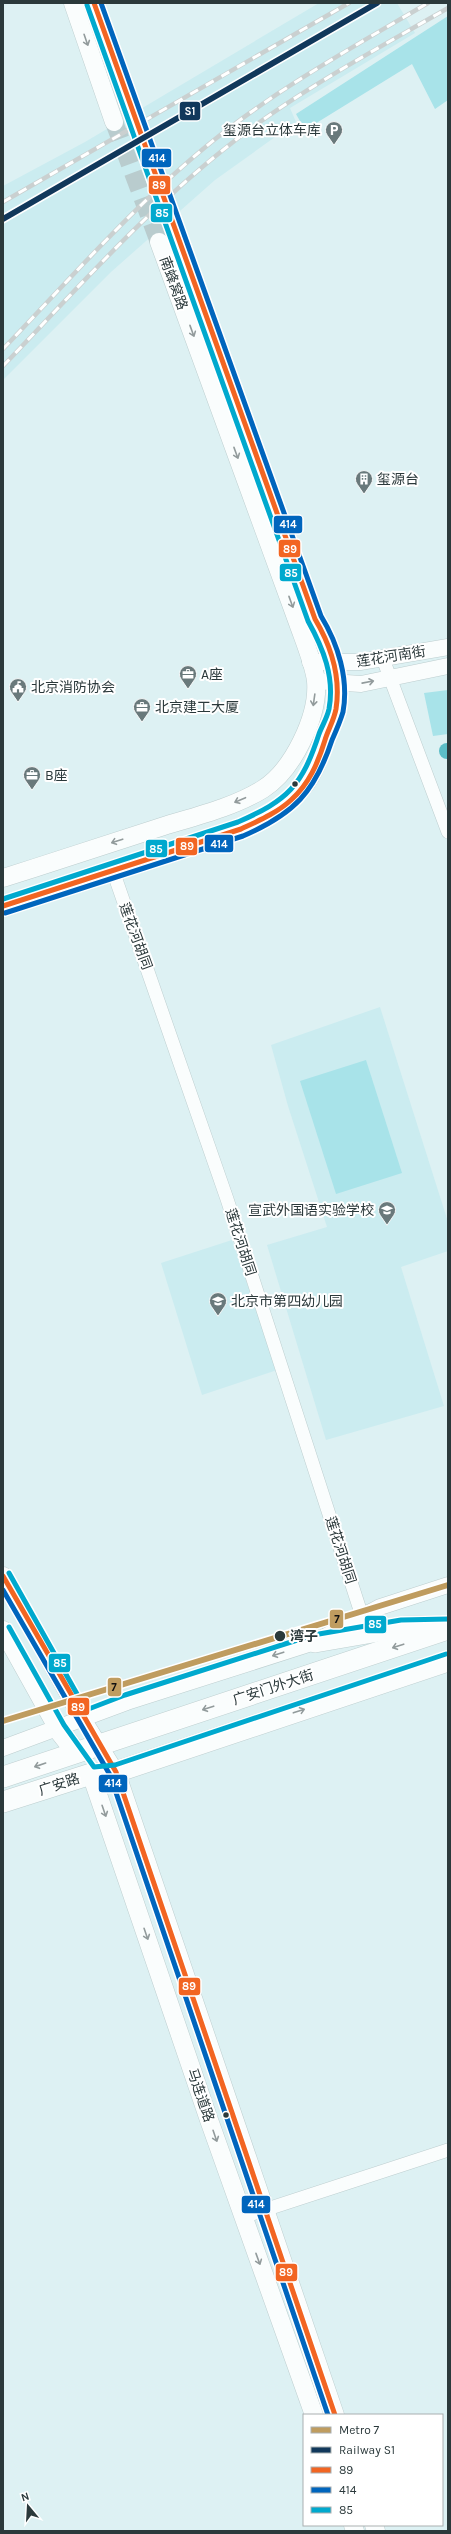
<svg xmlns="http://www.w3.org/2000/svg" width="451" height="2534" viewBox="0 0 451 2534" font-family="Karla,'Noto Sans SC',sans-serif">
<rect width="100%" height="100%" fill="#ddf1f3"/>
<!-- built -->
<g fill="#cbecf0">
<polygon points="319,3 397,3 415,33 290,108 296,122 215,180 111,272 3,380 3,186 85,142"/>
<polygon points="380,1007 448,1222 448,1251 401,1267 444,1406 326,1440 267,1245 327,1227 288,1106 271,1045"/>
<polygon points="232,1240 277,1370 202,1395 161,1263"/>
</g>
<!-- green -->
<g fill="#a8e3e9">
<polygon points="448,16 448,100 435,109 412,64 305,130 296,114"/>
<polygon points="448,690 448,734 433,736 424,693"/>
<polygon points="366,1060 402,1173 336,1194 300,1081"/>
</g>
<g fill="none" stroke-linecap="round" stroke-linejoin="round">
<!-- canal -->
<polyline stroke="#5cbec7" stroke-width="16" points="447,751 448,751"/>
<!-- secondary-tunnel -->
<g stroke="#b9ccce" stroke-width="18" stroke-dasharray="18 9" stroke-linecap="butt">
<polyline points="130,110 174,227"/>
<polyline points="114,122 159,242"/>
</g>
<!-- minor casing -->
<g stroke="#bdcecf" stroke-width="14">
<g id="minor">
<polyline points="383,659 448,832"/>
<polyline points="113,871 227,1199 362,1616"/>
<polyline points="243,2217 448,2150"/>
</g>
</g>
<!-- tertiary casing -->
<g stroke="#bdcecf" stroke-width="17">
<g id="tertiary">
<polyline points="310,662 360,662 448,647"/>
<polyline points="316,681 361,684 448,666"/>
<polyline points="83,1719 116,1772"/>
<polyline points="3,1748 127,1702 315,1642 380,1607 448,1585"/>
</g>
</g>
<!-- secondary casing -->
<g stroke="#bdcecf" stroke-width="19">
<g id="secondary">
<polyline points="73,3 114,122"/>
<polyline points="94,3 130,110"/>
<path d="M3,878C57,861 111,843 164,826C197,816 234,807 263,789C293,770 319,716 316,681C314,664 304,640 298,623L159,242"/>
<path d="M3,906L241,829C261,820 282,811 297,794C312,779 319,760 325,740C328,730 334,719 336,709C341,678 332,645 315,619L174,227"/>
<polyline points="3,1576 83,1719"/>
<polyline points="3,1630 58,1729"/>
<polyline points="116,1772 335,2415"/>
<polyline points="91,1774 209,2120 314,2415"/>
<polyline points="353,2525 355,2531"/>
<polyline points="374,2525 376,2531"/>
</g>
</g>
<!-- primary casing -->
<g stroke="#bdcecf" stroke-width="21">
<polyline id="primary" points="58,1729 76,1752"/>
</g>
<!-- trunk casing -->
<g stroke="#bdcecf" stroke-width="22">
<g id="trunk">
<polyline points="315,1642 402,1627 437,1626"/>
<polyline points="3,1777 448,1629"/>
<polyline points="3,1802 91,1774 116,1772 448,1661"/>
</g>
</g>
<!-- minor -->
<use href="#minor" stroke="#fafdfd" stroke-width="13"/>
<!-- tertiary -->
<use href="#tertiary" stroke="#fafdfd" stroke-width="16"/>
<!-- secondary -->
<use href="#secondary" stroke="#fafdfd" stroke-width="18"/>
<!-- primary -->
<use href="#primary" stroke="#fafdfd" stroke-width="20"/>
<!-- trunk -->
<use href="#trunk" stroke="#fafdfd" stroke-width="21"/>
<!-- rail casing -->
<g stroke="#cad0d0" stroke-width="4.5">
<g id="rail">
<polyline points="3,202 349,3"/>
<path d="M3,349C71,278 137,202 214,140C280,87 355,46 428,3"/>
<path d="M3,366C74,292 143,214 223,150C292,94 372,52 448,8"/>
</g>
</g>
<!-- rail -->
<use href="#rail" stroke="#fff" stroke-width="3" stroke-dasharray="9" stroke-linecap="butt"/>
<!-- bus-1 casing -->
<g stroke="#fff" stroke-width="8">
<g id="bus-1">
<path d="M3,906L241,829C258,821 277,813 291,800C309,784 318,763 325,740C328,730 334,720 336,709C341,677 331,646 315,619L94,3"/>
<polyline points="3,1576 116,1772 335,2415"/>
</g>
</g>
<!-- bus-2 casing -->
<g stroke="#fff" stroke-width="8">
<g id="bus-2">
<path d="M5,913L243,836C294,814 315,792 332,740C336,731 340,722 343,712C349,679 338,644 321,616L101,3"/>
<polyline points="3,1590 110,1775 328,2415"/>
</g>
</g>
<!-- bus-3 casing -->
<g stroke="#fff" stroke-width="8">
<g id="bus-3">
<path d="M3,899L238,822C288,800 302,786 319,734C322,726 327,718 329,709C335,677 323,648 308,621L87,5"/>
<polyline points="9,1573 86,1710 125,1695 313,1635 401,1620 448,1619"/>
<polyline points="9,1627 64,1725 94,1767 115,1765 446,1654"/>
</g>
</g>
<!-- bus-1 -->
<use href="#bus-1" stroke="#f26522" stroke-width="5"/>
<!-- bus-2 -->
<use href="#bus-2" stroke="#0065bd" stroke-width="5"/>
<!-- bus-3 -->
<use href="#bus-3" stroke="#00a9ce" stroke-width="5"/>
<!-- rail-1 casing -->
<g stroke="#fff" stroke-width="9">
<polyline id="rail-1" points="3,219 377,3"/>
</g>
<!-- rail-1 -->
<use href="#rail-1" stroke="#11385b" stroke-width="6"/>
<!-- metro-1 casing -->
<g stroke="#fff" stroke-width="9">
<polyline id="metro-1" points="3,1721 448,1585"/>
</g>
<!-- metro-1 -->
<use href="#metro-1" stroke="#bf9c5f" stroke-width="6"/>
</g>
<!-- one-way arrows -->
<defs><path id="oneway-shaft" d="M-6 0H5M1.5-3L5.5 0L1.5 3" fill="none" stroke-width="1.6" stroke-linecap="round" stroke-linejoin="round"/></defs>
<g stroke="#929b9c">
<use href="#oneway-shaft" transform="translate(86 40) rotate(71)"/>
<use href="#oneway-shaft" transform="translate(192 331) rotate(70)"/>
<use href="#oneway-shaft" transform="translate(236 453) rotate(70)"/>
<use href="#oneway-shaft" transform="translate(291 602) rotate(70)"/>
<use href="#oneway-shaft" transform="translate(368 682) rotate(-11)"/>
<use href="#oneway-shaft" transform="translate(314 700) rotate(98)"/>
<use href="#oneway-shaft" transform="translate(240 800) rotate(157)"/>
<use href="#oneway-shaft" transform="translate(117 841) rotate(162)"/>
<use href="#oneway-shaft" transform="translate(398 1646) rotate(162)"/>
<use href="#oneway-shaft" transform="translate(278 1654) rotate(162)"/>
<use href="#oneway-shaft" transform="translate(208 1708) rotate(162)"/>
<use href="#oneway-shaft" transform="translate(299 1711) rotate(-18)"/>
<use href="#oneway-shaft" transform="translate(40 1765) rotate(161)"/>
<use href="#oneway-shaft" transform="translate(104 1811) rotate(71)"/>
<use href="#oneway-shaft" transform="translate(146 1934) rotate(71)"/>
<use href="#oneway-shaft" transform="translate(215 2136) rotate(71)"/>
<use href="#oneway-shaft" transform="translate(258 2259) rotate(70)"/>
</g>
<!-- icons -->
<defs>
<g id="parking-pin" transform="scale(0.9)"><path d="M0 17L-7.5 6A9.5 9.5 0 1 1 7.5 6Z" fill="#69797b" stroke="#fff"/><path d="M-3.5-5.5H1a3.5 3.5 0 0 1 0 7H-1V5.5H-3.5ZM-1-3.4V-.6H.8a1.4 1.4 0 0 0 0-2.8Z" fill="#fff"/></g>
<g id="building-pin" transform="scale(0.9)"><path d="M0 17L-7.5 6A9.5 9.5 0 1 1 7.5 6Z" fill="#69797b" stroke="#fff"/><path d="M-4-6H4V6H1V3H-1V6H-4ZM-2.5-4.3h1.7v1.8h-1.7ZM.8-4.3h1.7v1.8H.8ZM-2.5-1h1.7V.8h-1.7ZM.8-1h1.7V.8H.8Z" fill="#fff"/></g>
<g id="office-pin" transform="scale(0.9)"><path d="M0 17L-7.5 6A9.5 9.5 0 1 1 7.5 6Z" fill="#69797b" stroke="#fff"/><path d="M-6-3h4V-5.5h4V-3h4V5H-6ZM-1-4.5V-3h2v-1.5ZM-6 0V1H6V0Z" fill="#fff"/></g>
<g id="civic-pin" transform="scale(0.9)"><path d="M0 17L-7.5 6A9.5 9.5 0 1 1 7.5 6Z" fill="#69797b" stroke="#fff"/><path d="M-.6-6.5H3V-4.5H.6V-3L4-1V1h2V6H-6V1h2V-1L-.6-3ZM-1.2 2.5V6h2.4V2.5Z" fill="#fff"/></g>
<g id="school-pin" transform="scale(0.9)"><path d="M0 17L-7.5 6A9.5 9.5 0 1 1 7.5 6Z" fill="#69797b" stroke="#fff"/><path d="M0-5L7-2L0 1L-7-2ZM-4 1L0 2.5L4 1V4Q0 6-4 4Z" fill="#fff"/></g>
</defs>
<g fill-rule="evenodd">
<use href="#parking-pin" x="334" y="130"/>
<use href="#building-pin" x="364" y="479"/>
<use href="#office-pin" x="188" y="674"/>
<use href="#civic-pin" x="18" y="687"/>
<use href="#office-pin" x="142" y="707"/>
<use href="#office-pin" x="32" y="775"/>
<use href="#school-pin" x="387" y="1210"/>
<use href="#school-pin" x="218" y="1301"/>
</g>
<!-- markers -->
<g fill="#2b393b" stroke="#fff" stroke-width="1.5">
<circle cx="295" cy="784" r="3.5"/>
<circle cx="280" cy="1636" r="6"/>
<circle cx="226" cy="2115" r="3.5"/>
</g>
<g text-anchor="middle" stroke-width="4" stroke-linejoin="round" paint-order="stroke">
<!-- poi labels -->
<g font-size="14" fill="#2b393b" stroke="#fff" text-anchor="start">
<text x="321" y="135" text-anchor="end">玺源台立体车库</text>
<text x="377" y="484">玺源台</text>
<text x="201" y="679">A座</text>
<text x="31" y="692">北京消防协会</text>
<text x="155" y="712">北京建工大厦</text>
<text x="45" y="780">B座</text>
<text x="374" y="1215" text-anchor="end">宣武外国语实验学校</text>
<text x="231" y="1306">北京市第四幼儿园</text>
</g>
<!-- street labels -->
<g font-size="14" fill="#2b393b" stroke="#fff">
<text transform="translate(174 283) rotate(70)" y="5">南蜂窝路</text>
<text transform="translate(391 656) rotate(-9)" y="5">莲花河南街</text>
<text transform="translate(136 936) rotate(70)" y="5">莲花河胡同</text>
<text transform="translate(241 1242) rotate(72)" y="5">莲花河胡同</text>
<text transform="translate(341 1550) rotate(72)" y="5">莲花河胡同</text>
<text transform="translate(273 1687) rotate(-18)" y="5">广安门外大街</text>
<text transform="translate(59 1784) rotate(-18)" y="5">广安路</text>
<text transform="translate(201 2095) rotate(71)" y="5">马连道路</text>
</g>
<!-- stop labels -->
<g font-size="14" font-weight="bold" fill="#2b393b" stroke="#fff" text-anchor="start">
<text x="290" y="1641">湾子</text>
</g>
</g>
<g stroke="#fff" stroke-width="1.5">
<rect x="179" y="101" width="22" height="20" rx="4" fill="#11385b"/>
<rect x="141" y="148" width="31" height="20" rx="4" fill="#0065bd"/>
<rect x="148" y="175" width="23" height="20" rx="4" fill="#f26522"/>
<rect x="150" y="203" width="23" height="20" rx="4" fill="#00a9ce"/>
<rect x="273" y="515" width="30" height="19" rx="4" fill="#0065bd"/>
<rect x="278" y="539" width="23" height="19" rx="4" fill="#f26522"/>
<rect x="279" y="563" width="23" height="19" rx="4" fill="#00a9ce"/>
<rect x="204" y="834" width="30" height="19" rx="4" fill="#0065bd"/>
<rect x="175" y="837" width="23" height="19" rx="4" fill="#f26522"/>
<rect x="145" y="839" width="23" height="19" rx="4" fill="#00a9ce"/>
<rect x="329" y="1609" width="15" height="20" rx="4" fill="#bf9c5f"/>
<rect x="364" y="1615" width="23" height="19" rx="4" fill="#00a9ce"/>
<rect x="48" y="1653" width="23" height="20" rx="4" fill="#00a9ce"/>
<rect x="107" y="1677" width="15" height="20" rx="4" fill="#bf9c5f"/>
<rect x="67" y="1697" width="23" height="19" rx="4" fill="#f26522"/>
<rect x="98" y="1774" width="30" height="19" rx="4" fill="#0065bd"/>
<rect x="178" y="1977" width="23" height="19" rx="4" fill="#f26522"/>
<rect x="241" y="2195" width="30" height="19" rx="4" fill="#0065bd"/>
<rect x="275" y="2263" width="23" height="19" rx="4" fill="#f26522"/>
</g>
<g font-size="11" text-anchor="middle" font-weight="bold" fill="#fff">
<text x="190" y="115">S1</text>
<text x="157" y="162">414</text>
<text x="159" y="189">89</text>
<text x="162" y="217">85</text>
<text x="288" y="528">414</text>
<text x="290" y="553">89</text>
<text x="291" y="577">85</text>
<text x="219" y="848">414</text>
<text x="187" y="850">89</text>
<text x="156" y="853">85</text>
<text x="375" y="1628">85</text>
<text x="60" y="1667">85</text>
<text x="78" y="1711">89</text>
<text x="113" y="1787">414</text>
<text x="189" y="1990">89</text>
<text x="256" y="2208">414</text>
<text x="286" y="2276">89</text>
</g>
<g font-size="11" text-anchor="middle" font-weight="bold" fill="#111">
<text x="337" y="1623">7</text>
<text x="114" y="1691">7</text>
</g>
<!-- border -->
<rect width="451" height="2534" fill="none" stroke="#2b393b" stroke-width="8"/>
<!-- legend -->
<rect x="303" y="2414" width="140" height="112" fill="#ffffff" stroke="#aab0b1"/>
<rect x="311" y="2427" width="20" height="6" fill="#bf9c5f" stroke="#aab0b1"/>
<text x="339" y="2434" font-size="12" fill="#2b393b">Metro 7</text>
<rect x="311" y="2447" width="20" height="6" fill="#11385b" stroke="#aab0b1"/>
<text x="339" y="2454" font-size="12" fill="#2b393b">Railway S1</text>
<rect x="311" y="2467" width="20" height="6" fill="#f26522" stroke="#aab0b1"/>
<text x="339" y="2474" font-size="12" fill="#2b393b">89</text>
<rect x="311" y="2487" width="20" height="6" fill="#0065bd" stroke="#aab0b1"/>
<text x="339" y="2494" font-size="12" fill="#2b393b">414</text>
<rect x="311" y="2507" width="20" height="6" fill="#00a9ce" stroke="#aab0b1"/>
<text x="339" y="2514" font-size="12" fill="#2b393b">85</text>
<!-- north arrow -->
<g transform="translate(28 2506) rotate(342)" stroke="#ffffff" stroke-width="3" paint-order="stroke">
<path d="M0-3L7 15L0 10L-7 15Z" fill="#2b393b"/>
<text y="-6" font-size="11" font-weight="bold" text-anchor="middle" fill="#2b393b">N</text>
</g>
</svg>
